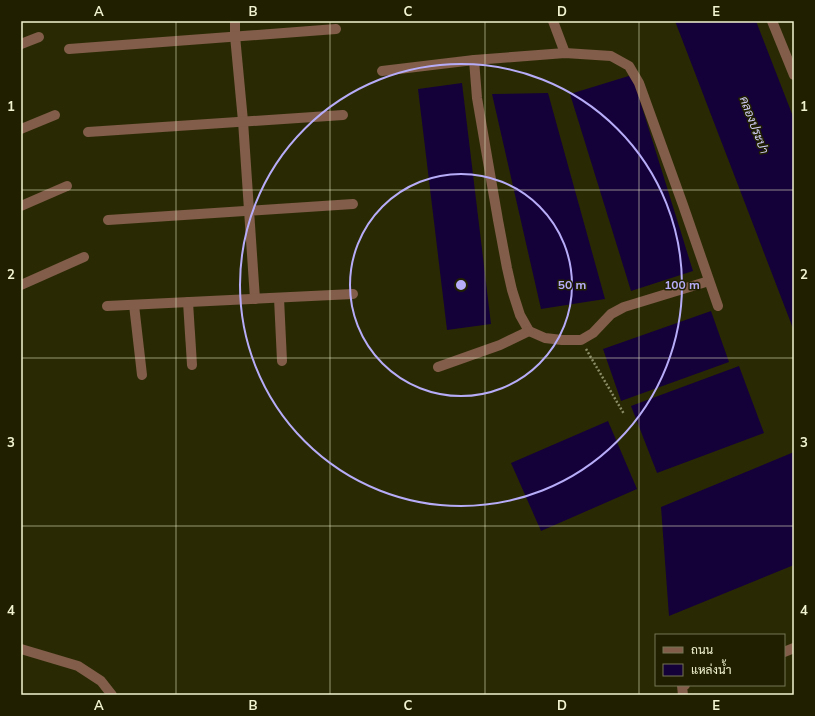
<svg xmlns="http://www.w3.org/2000/svg" width="815" height="716" viewBox="0 0 815 716" font-family="Mulish,Sarabun,sans-serif">
<rect width="100%" height="100%" fill="#292a03"/>
<!-- water -->
<g fill="#150139">
<polygon points="675,21 756,21 794,119 794,331"/>
<polygon points="632,75 693,271 631,291 570,94"/>
<polygon points="462,83 491,324 447,330 418,89"/>
<polygon points="548,93 605,299 541,309 492,94"/>
<polygon points="711,311 729,362 621,401 603,349"/>
<polygon points="739,366 764,433 657,473 631,406"/>
<polygon points="608,421 637,489 541,531 511,463"/>
<polygon points="794,452 794,565 669,616 661,507"/>
</g>
<g fill="none" stroke-linecap="round" stroke-linejoin="round">
<!-- path -->
<polyline stroke="#8b8d68" stroke-width="2.5" stroke-dasharray="2 2" stroke-linecap="butt" points="586,349 624,414"/>
<!-- minor -->
<g stroke="#815d4a" stroke-width="10">
<polyline points="235,21 235,36 243,121 255,299"/>
<polyline points="553,21 565,53"/>
<polyline points="772,21 794,75"/>
<polyline points="21,44 39,37"/>
<polyline points="69,49 336,29"/>
<polyline points="474,60 477,98 498,220 507,268 512,290 520,315 529,331 545,338 562,340 581,340 593,333 611,314 624,307 709,281"/>
<polyline points="382,71 474,60 565,53 611,56 629,66 639,83 683,205 718,306"/>
<polyline points="21,129 55,115"/>
<polyline points="88,132 343,115"/>
<polyline points="21,206 67,186"/>
<polyline points="108,220 353,204"/>
<polyline points="21,285 84,257"/>
<polyline points="279,298 282,361"/>
<polyline points="188,302 192,365"/>
<polyline points="134,305 142,375"/>
<polyline points="107,306 353,294"/>
<polyline points="438,367 500,345 529,331"/>
<polyline points="21,649 78,666 101,681 112,695"/>
<polyline points="784,652 794,648"/>
<polyline points="683,695 682,686 685,685"/>
</g>
</g>
<!-- grid -->
<path fill="none" stroke="#f2f4d1" stroke-width="1" stroke-opacity="0.55" d="M176,21V695M330,21V695M485,21V695M639,21V695M21,190H794M21,358H794M21,526H794"/>
<!-- distance rings -->
<g fill="none" stroke="#b6acf8" stroke-width="2">
<circle cx="461" cy="285" r="111"/>
<circle cx="461" cy="285" r="221"/>
</g>
<g text-anchor="middle" stroke-width="3" stroke-linejoin="round" paint-order="stroke">
<!-- water labels -->
<g font-size="12" font-style="italic" fill="#d3cefb" stroke="#202000">
<text transform="translate(754 125) rotate(69)" y="4">คลองประปา</text>
</g>
</g>
<circle cx="461" cy="285" r="6" fill="#b6acf8" stroke="#202000" stroke-width="2"/>
<g font-size="12" text-anchor="middle" font-weight="bold" fill="#b6acf8" stroke="#202000" stroke-width="3" stroke-linejoin="round" paint-order="stroke">
<text x="572" y="289">50 m</text>
<text x="682" y="289">100 m</text>
</g>
<!-- border -->
<rect width="815" height="716" fill="none" stroke="#202000" stroke-width="44"/>
<!-- legend -->
<rect x="655" y="634" width="130" height="52" fill="#202000" stroke="#747554"/>
<rect x="663" y="647" width="20" height="6" fill="#815d4a" stroke="#747554"/>
<text x="691" y="654" font-size="12" fill="#f2f4d1">ถนน</text>
<rect x="663" y="664" width="20" height="12" fill="#150139" stroke="#747554"/>
<text x="691" y="674" font-size="12" fill="#f2f4d1">แหล่งน้ำ</text>
<rect x="22" y="22" width="771" height="672" fill="none" stroke="#f2f4d1" stroke-width="1.5"/>
<g font-size="13" text-anchor="middle" font-weight="bold" fill="#f2f4d1">
<text x="99" y="16">A</text>
<text x="253" y="16">B</text>
<text x="408" y="16">C</text>
<text x="562" y="16">D</text>
<text x="716" y="16">E</text>
<text x="11" y="111">1</text>
<text x="804" y="111">1</text>
<text x="11" y="279">2</text>
<text x="804" y="279">2</text>
<text x="11" y="447">3</text>
<text x="804" y="447">3</text>
<text x="11" y="615">4</text>
<text x="804" y="615">4</text>
<text x="99" y="710">A</text>
<text x="253" y="710">B</text>
<text x="408" y="710">C</text>
<text x="562" y="710">D</text>
<text x="716" y="710">E</text>
</g>
</svg>
